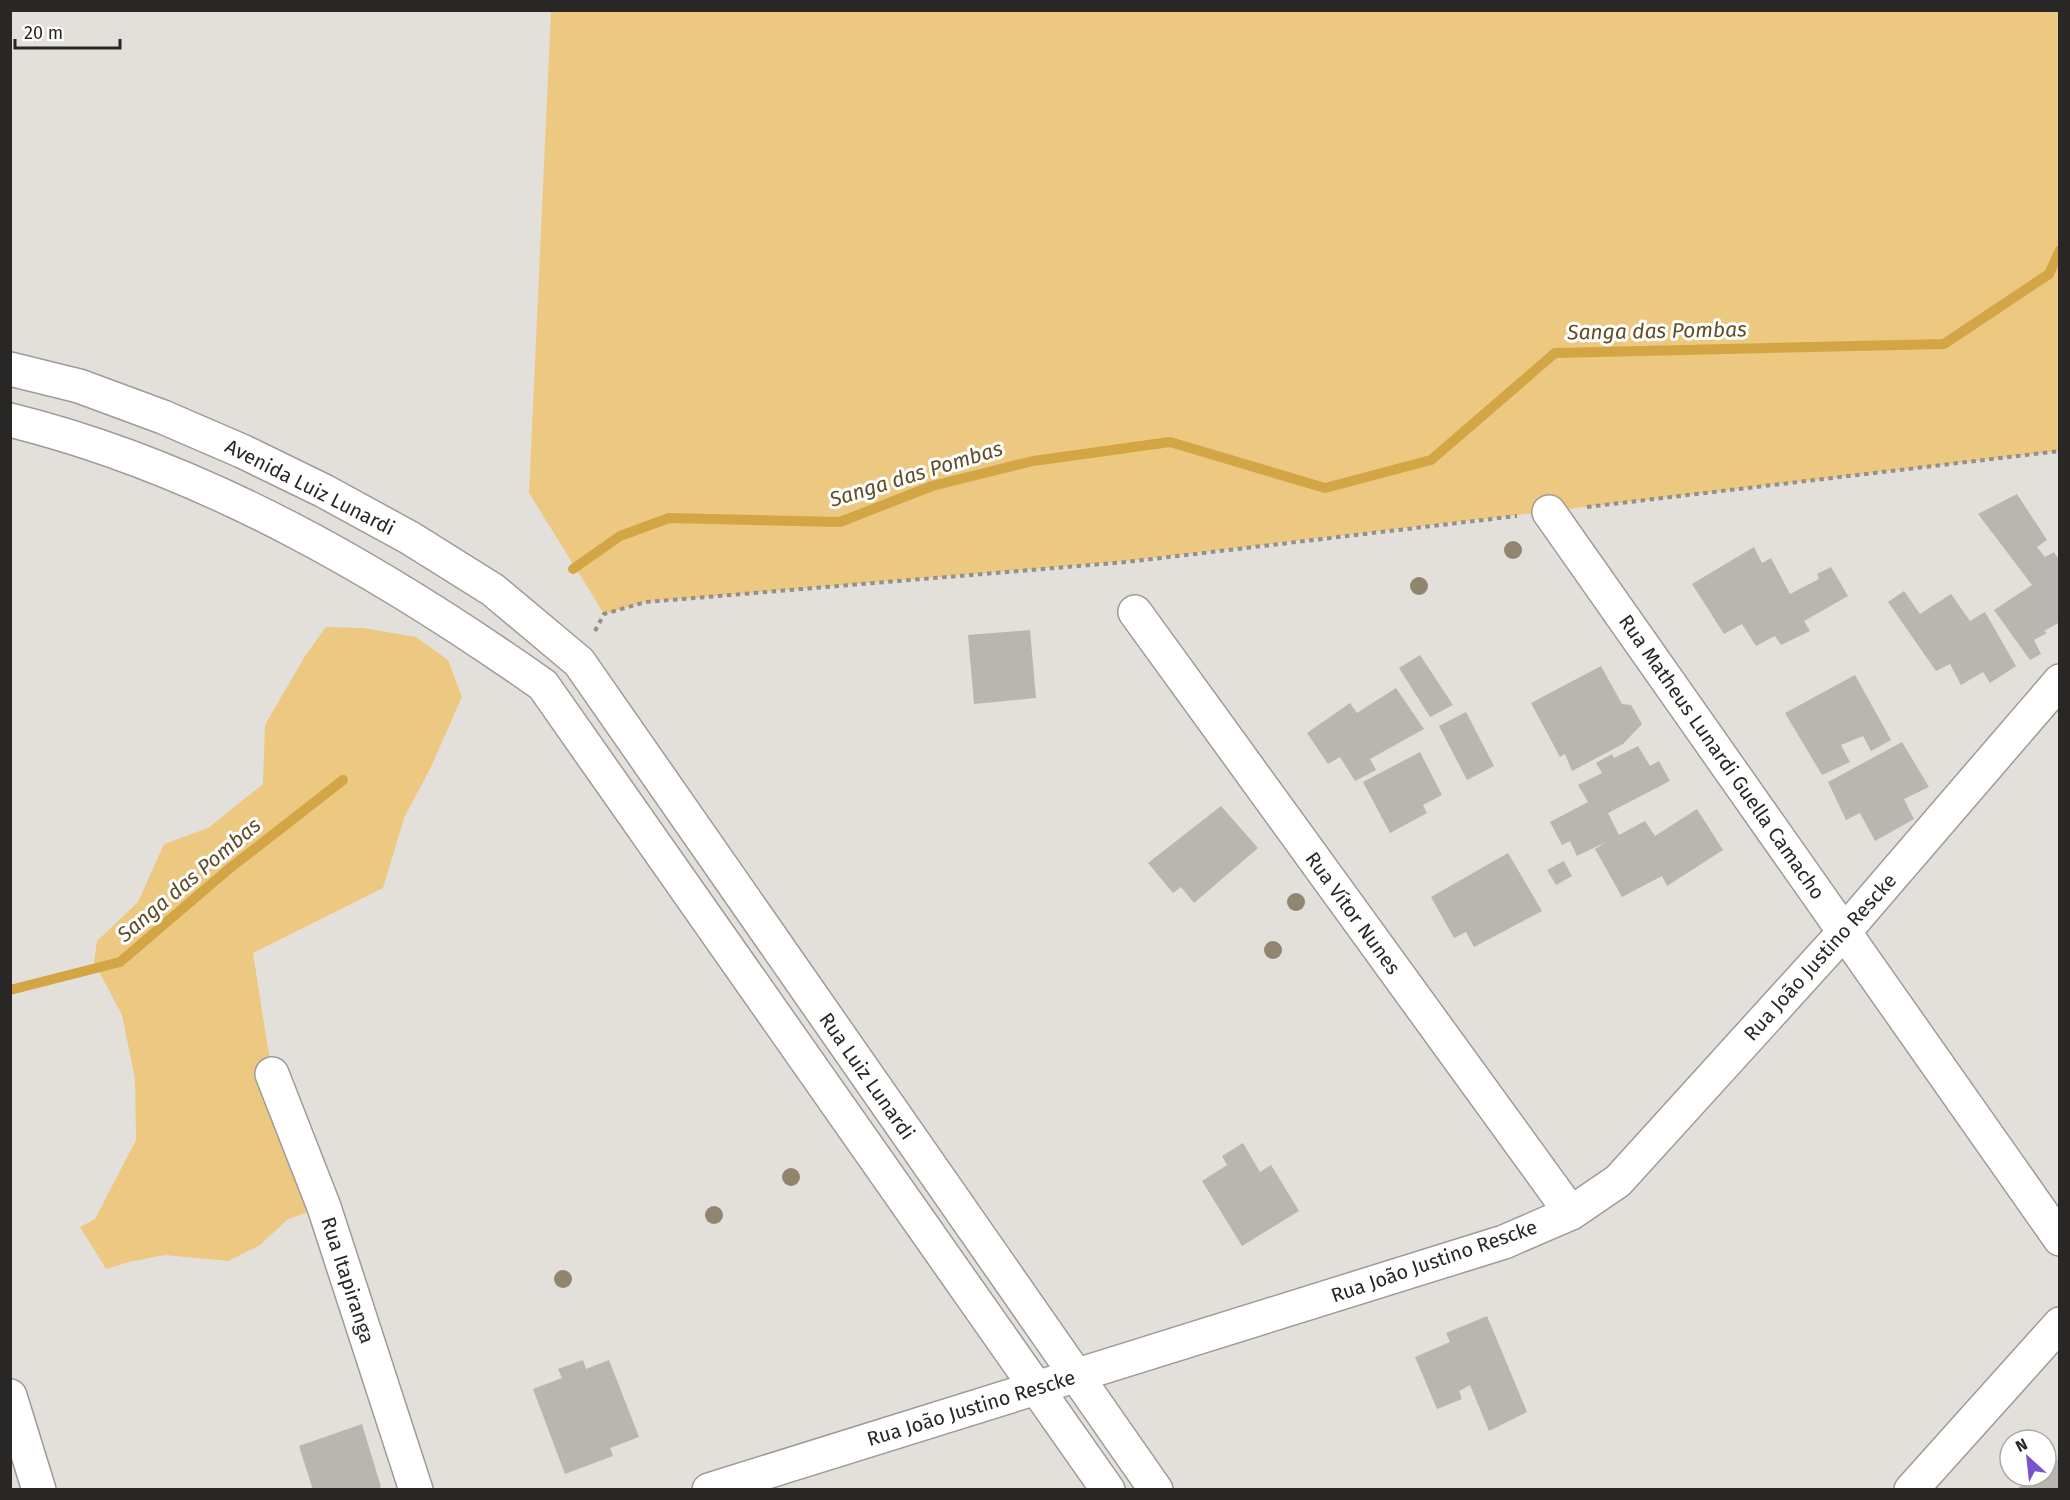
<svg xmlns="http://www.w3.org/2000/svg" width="2070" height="1500" viewBox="0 0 2070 1500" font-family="'Fira Sans',sans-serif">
<rect width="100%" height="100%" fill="#e3e0dc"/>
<!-- green -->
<g fill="#edc880">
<polygon points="551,11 2059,11 2059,451 1127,561 646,602 604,614 529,493"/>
<polygon points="326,627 363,628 416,637 448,660 462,697 430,769 404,818 383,888 253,953 272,1074 324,1207 288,1219 260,1245 228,1261 165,1255 129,1262 106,1269 80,1227 95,1219 136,1140 135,1079 122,1015 94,962 97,941 138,902 164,844 208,828 263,784 265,725 305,656"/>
</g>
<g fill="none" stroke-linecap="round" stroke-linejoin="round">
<!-- stream -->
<g stroke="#d3a544" stroke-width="10">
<polyline points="573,569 620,536 669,518 840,522 932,486 1033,461 1170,442 1325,488 1431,460 1555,353 1944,344 2049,274 2060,250"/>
<polyline points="10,990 120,962 230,868 343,780"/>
</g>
</g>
<!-- building -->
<g fill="#b8b6b1">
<polygon points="2017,494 2047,540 2037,547 2045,557 2054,552 2060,561 2060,622 2044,631 2047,633 2034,640 2041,654 2030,660 1994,610 2032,585 1978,514"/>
<polygon points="1754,547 1762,563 1771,558 1790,594 1819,579 1817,574 1831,567 1848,596 1804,621 1810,631 1781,645 1775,636 1756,646 1742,624 1724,634 1692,584"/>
<polygon points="1904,591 1920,614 1951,594 1970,621 1985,612 2016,666 1990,683 1983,672 1961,685 1950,664 1936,671 1888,602"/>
<polygon points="1030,630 1036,698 974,704 968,635"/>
<polygon points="1420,655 1453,705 1430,717 1399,668"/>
<polygon points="1601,666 1622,704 1631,705 1642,724 1623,744 1572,771 1565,754 1560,757 1531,703"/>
<polygon points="1855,675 1891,740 1871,751 1863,736 1841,745 1850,762 1822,775 1785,713"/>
<polygon points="1396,688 1424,729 1370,759 1376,770 1355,781 1340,757 1328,764 1307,733 1350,703 1357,713"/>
<polygon points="1466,712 1494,766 1467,780 1439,726"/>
<polygon points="1902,742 1929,787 1904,799 1914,819 1875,841 1860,813 1846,820 1828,782"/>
<polygon points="1638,746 1650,766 1659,761 1670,781 1608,813 1619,835 1645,821 1655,836 1697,809 1723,850 1667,886 1662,876 1622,897 1595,849 1606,842 1577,856 1570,841 1562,845 1550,822 1588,802 1578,785 1602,773 1596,763 1612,754 1614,758"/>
<polygon points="1420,752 1442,795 1423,805 1427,813 1390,833 1363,782"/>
<polygon points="1221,806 1258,848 1194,903 1181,887 1173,893 1148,863"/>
<polygon points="1508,853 1542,911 1474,947 1466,932 1454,938 1431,897"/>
<polygon points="1564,861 1572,876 1556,885 1547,870"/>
<polygon points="1243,1143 1260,1172 1271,1165 1299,1211 1242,1246 1202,1181 1227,1165 1222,1156"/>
<polygon points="1487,1316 1527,1412 1489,1431 1470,1385 1459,1391 1462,1399 1437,1409 1415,1357 1450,1342 1446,1333"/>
<polygon points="583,1360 586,1369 609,1360 639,1437 610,1448 613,1456 565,1474 533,1389 562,1378 558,1369"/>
<polygon points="362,1424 381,1487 374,1490 313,1490 299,1446"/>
<polygon points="2050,1454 2060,1462 2060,1490 2017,1490 2029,1476 2046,1476 2046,1458"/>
</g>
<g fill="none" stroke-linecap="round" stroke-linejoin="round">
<!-- minor casing -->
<g stroke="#9e9b97" stroke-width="36">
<g id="minor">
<polyline points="10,369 79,386 163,417 244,452 324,491 410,538 493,590 579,662 1156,1490"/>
<path d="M10,420C204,468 381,571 543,685L1108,1490"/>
<polyline points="1549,512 2060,1239"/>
<polyline points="1135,612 1571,1213"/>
<polyline points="272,1074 324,1207 416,1490"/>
<polyline points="10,1396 39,1490"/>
<polyline points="709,1490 1504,1242 1571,1213 1618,1181 1845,931 2060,681"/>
<polyline points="1911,1490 2060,1324"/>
</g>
</g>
<!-- path -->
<g stroke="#928f8c" stroke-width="4" stroke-dasharray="4.5 4.5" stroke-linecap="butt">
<polyline points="1587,507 2060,451"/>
<polyline points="595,631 604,614 646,602 1127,562 1517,516"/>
</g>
<!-- minor -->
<use href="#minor" stroke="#fff" stroke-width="33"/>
</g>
<!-- trees -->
<g fill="#91856d">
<circle cx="1513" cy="550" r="9"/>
<circle cx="1419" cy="586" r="9"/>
<circle cx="1296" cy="902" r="9"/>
<circle cx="1273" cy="950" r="9"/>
<circle cx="791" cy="1177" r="9"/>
<circle cx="714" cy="1215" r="9"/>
<circle cx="563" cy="1279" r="9"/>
</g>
<g text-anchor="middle" stroke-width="6" stroke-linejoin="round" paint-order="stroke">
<!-- street labels -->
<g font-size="20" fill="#282725" stroke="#fff">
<text transform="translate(310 487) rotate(27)" y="7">Avenida Luiz Lunardi</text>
<text transform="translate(1722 757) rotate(55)" y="7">Rua Matheus Lunardi Guella Camacho</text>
<text transform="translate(1353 913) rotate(54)" y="7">Rua Vítor Nunes</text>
<text transform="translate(1820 957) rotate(-48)" y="7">Rua João Justino Rescke</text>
<text transform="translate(867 1076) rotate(55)" y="7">Rua Luiz Lunardi</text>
<text transform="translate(1434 1261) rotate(-19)" y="7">Rua João Justino Rescke</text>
<text transform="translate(348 1280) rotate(72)" y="7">Rua Itapiranga</text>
<text transform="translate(971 1408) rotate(-17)" y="7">Rua João Justino Rescke</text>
</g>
<!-- water labels -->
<g font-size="21" font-style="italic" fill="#614d25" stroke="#fff">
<text transform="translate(1657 331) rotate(-1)" y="7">Sanga das Pombas</text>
<text transform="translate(916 474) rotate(-17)" y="7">Sanga das Pombas</text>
<text transform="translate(189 880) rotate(-40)" y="7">Sanga das Pombas</text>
</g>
</g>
<!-- border -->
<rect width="2070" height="1500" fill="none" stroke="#282725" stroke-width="24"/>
<!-- north arrow -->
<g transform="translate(2028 1458) rotate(333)"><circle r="28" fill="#ffffff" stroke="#a9a9a8" stroke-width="1.5"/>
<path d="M0-4.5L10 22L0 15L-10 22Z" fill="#7853cd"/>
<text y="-9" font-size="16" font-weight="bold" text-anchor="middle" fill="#282725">N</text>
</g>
<!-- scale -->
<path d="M15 39v9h105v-9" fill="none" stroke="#282725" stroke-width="3"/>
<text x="24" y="39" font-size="18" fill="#282725" stroke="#ffffff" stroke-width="4.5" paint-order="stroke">20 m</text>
</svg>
